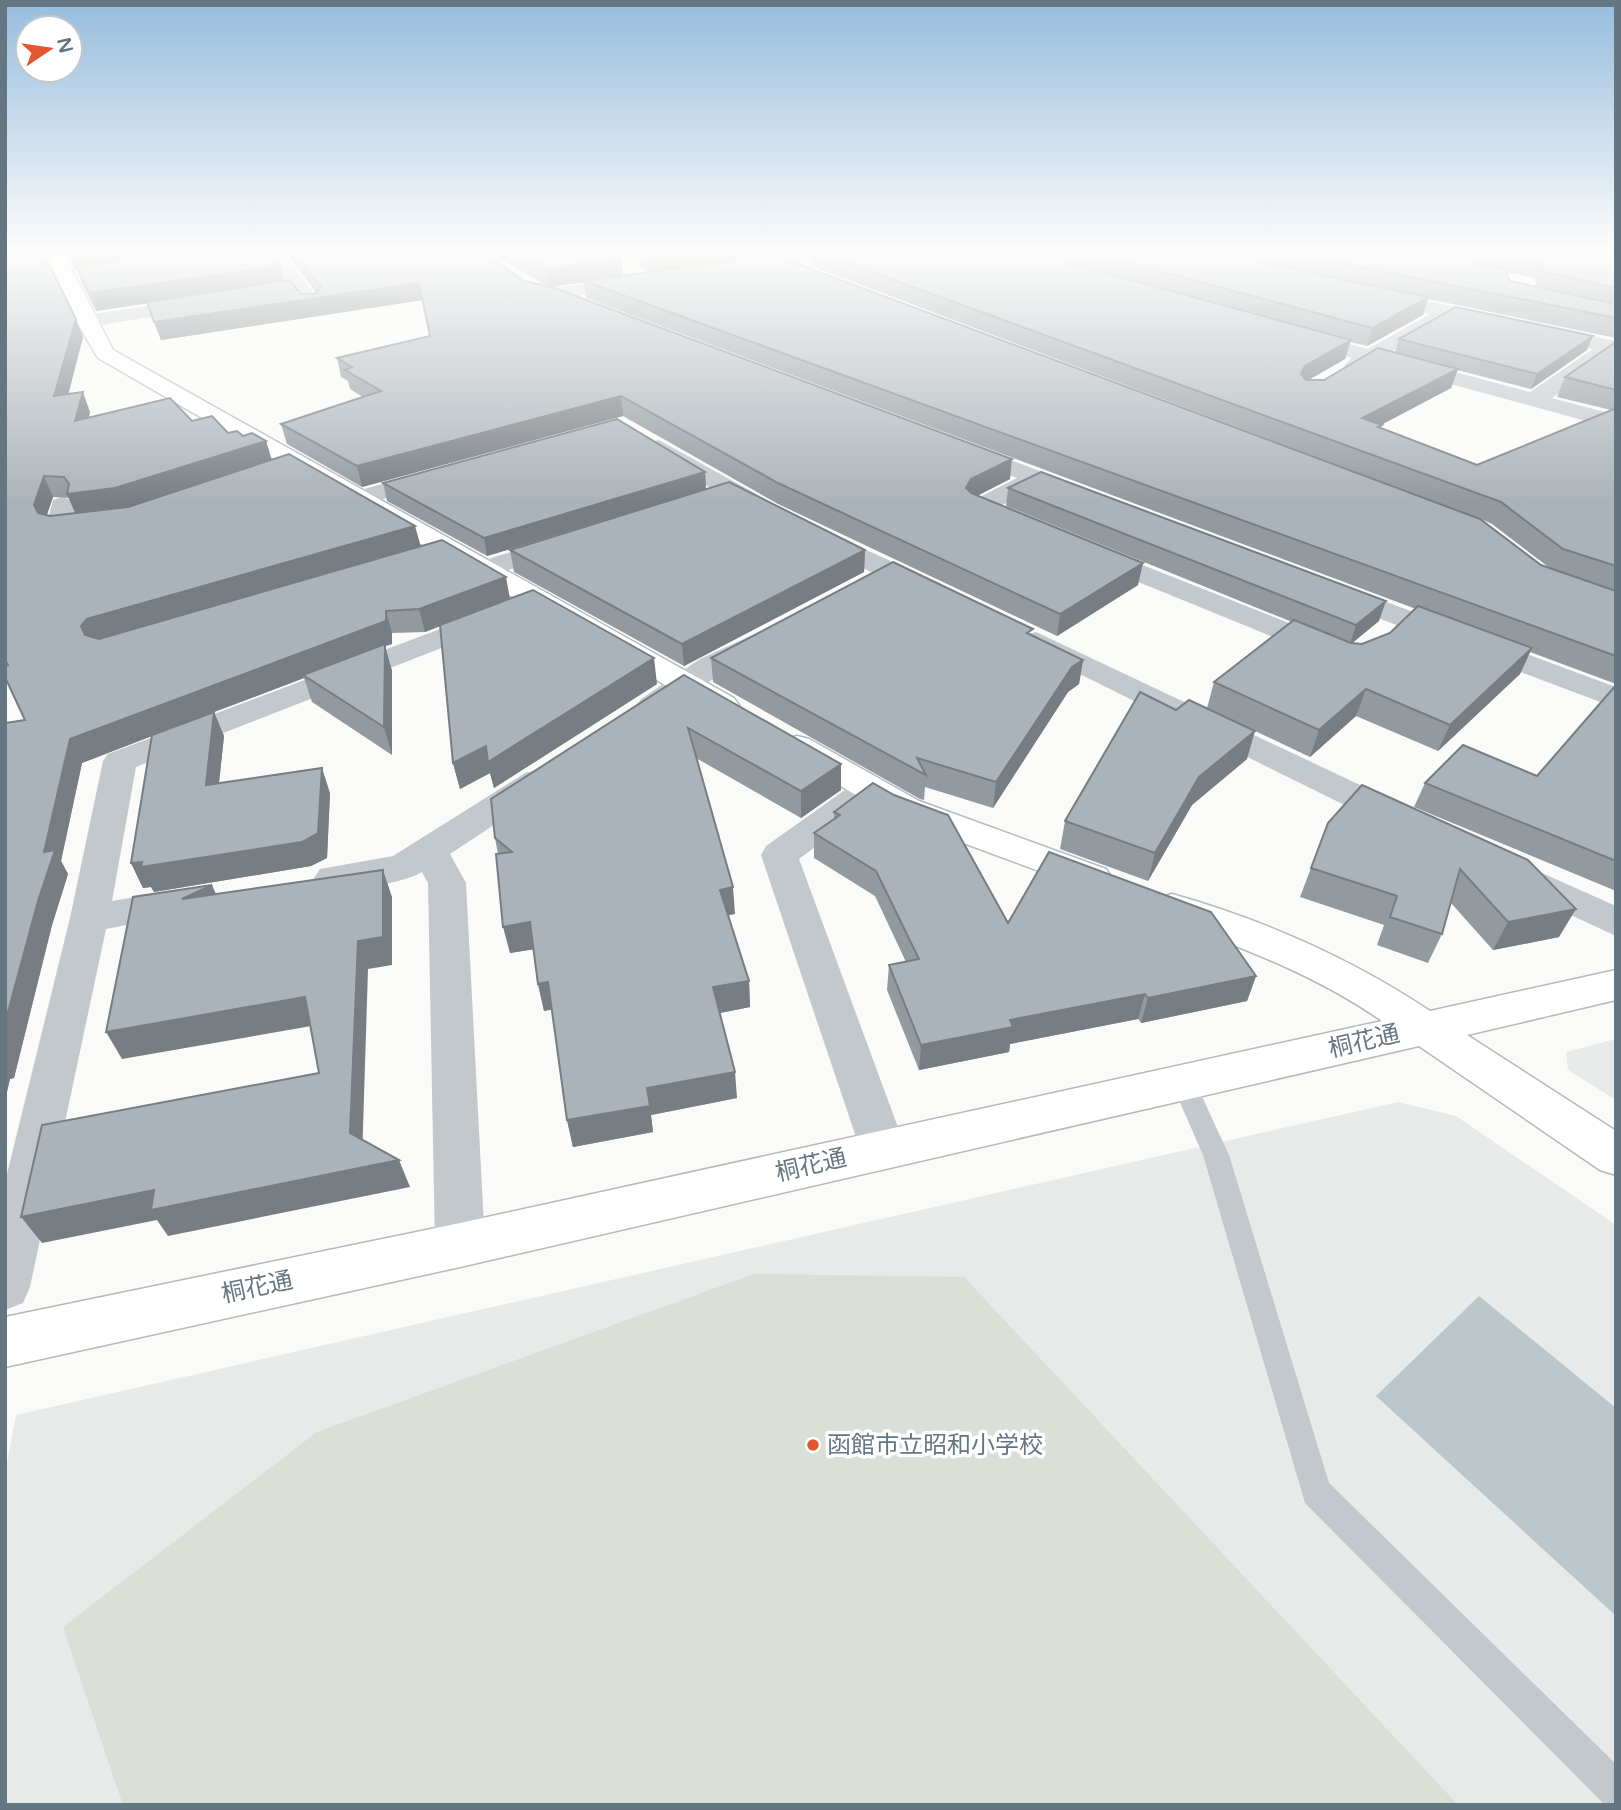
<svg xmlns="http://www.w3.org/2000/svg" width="1621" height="1810" viewBox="0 0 1621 1810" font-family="'Varela Round','Noto Sans JP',sans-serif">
<rect width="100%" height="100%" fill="#fafaf8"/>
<!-- built -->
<g fill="#e8e9e9">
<polygon points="1616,1039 1616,1100 1568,1070 1566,1052"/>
<polygon points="1398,1102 1456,1116 1616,1225 1616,1805 5,1805 5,1474 16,1415"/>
</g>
<!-- green -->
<polygon fill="#dadfd7" points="754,1274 964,1277 1458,1805 123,1805 63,1627 317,1432"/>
<!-- water -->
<polygon fill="#bbc7cb" points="1479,1296 1616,1408 1616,1616 1376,1396"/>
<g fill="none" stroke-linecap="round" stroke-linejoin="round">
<!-- secondary casing -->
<g stroke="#b3babf" stroke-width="3">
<g id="secondary">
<polygon points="44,250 62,250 113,350 734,698 739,705 734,712 723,715 712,712 98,358 76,321"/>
<polygon points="797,736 809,739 919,801 1106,869 1112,878 1106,887 1093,891 893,817 785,753 780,746 785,739"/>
<path d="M1172,894C1264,920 1350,958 1430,1011L1616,970V1000L1467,1035L1616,1131V1175L1600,1170L1419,1046L460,1267L5,1367V1317L460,1223L1382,1021C1313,973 1237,946 1158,916L1153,907L1158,898Z"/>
</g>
</g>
<!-- lane -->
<g fill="#c3c8cc" fill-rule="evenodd">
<polygon points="769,250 781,250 802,261 794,263"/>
<polygon points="1183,1072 1192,1075 1229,1155 1329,1483 1616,1764 1616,1805 1603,1803 1305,1503 1203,1155 1171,1082 1174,1075"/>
</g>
<!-- street -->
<g fill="#c3c8cc" fill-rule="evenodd">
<polygon points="832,250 880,250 871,255 741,272 732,267 741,262"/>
<polygon points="278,253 284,254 320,301 323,305 320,309 306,309 296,295 86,327 76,321 86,315 289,285 269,258"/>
<polygon points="636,275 643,277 645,281 643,285 548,301 538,295 548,289"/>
<path d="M1375,290L1616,341V352L1552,398L1616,415V429L1373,363L1355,371L1347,370L1344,365L1352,358L1292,341L1289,337L1299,331L1368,349L1430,314L1368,300L1365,296ZM1451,318L1593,349L1530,392L1388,354Z"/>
<polygon points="659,440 776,505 780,511 776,517 758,517 651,452 647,447 651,442"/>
<path d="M962,442L1089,489L1093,494L1089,499L1080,502L1039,487L1000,506L1023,515L1027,521L1023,527C1008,530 975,520 966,507L970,502L1017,478L954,454L950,449L954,444Z"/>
<polygon points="434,470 443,472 446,477 443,482 358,506 349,503 345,498 349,493"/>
<path d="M62,497L71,500L75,505L73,518L107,517L111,523L107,529C90,533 67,537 50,533L46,527L53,500Z"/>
<polygon points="818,528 941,584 945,590 941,596 931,599 921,596 809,542 805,536 809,530"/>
<polygon points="563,536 573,538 577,544 573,550 482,578 472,576 468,570 472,564"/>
<polygon points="1092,545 1342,644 1346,650 1342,656 1331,659 1320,656 1082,559 1078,553 1082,547"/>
<polygon points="1335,583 1616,687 1616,708 1325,598 1321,592 1325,586"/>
<polygon points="488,611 498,614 503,620 498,626 136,767 112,901 183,889 197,893 202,902 197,911 106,929 30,1287 23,1303 5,1310 5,1182 70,918 103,761 108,754"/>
<polygon points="759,632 770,635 774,641 770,647 722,673 663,713 652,716 641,713 636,706 641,699 700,659"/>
<polygon points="1036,632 1413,810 1418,818 1413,826 1400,830 1387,826 1025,647 1021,641 1025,635"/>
<path d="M537,770L549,773L554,781L549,789L450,854L466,883L485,1245L477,1261L460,1267L443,1261L435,1245L428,883L422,872C403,884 341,893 320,887L314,878L320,869L393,856L525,773Z"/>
<polygon points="871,777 883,780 888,788 883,796 799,859 906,1149 899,1163 883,1168 867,1163 860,1149 761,855 766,846 859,780"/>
<polygon points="1517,862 1616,906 1616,936 1504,884 1498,875 1504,866"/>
</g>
<!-- secondary -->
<use href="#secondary" fill="#fff" fill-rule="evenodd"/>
</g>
<!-- wall -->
<g fill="#929a9f" fill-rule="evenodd">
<path d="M5,250H42L83,337L68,394L90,412L89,417L192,421L228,433L266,441L272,460L657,684L494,788L490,773L460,789L453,763L440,626L425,632L392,633V644L385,646L392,671V755L312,702L304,678L214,712L224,736L219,783L330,793L327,858L311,866L154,892L151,887L143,888L131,863L152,736L82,763L61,861L68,874L52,925L14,1078L10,1079L5,1100V723L25,720L5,660ZM53,497L69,498L75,513L50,516L47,515Z"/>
<path d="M65,250H608L623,275L649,272L616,250H774V255L1405,491L811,266V251L792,253L786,250H1616V338L1428,299L1423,315L1367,346L1350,342L1345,359L1308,380H1324L1395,352L1399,339L1587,350L1531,389L1457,370L1451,388L1381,425V428L1477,465L1611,410L1557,397L1565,377L1616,342V684L1530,652L1520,674L1438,751L1356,716L1310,757L1207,708L1214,682L1292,622L1006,506L1008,488L1379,621L1351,643L1362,644L1390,633L1416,609L586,298L584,282L552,287L1010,479L977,496L1138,585L1057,636L778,504L623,416L362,487L287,444L281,424L363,397L350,389L348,381L341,377L337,358L430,336L423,300L161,340L147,303L96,311L82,284L77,269L75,270ZM278,250L286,252L316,293L315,294H301L284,281L280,266L271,254ZM478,251L491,253L547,286L524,281ZM1509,272L1534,278L1536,283L1535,287L1510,281L1507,277ZM1481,519L1492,524L1551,569L1541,565Z"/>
<polygon points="705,472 706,489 487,556 387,501 383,483"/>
<polygon points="510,550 865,550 864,572 684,666 514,572"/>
<polygon points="1032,635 1083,660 1079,684 1068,692 993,808 925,787 924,800 920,799 713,682 711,658"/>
<polygon points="684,675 841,764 841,790 801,818 696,758 735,914 728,915 749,981 750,1007 720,1013 737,1098 651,1115 653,1132 573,1147 567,1120 552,1009 544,1011 538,984 533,949 510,953 498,854 495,838"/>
<polygon points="1616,685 1616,891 1414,807 1425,783 1537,776"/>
<polygon points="1176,710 1247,759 1192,805 1148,881 1060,849 1065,821"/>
<polygon points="1362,785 1559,937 1493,950 1451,903 1442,934 1428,963 1377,945 1384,925 1300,897 1328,823"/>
<polygon points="834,812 1008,923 1256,976 1247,1001 1141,1023 1138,1019 1010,1044 1009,1052 919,1070 887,990 889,965 906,962 875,896 814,858 814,833 834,819"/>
</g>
<!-- shaded-wall -->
<g fill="#777d82">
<polygon points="74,250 169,250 171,256 81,266 75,270 69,253"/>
<polygon points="264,250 278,250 266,257"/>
<polygon points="691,250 774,250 774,255 650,272 648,255"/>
<polygon points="792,250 811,250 811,251 792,253"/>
<polygon points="622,259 623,276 584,281 584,282 549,287 547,270"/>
<polygon points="280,266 284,283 96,311 89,293"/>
<polygon points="419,283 423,300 161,340 154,322"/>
<polygon points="1428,297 1423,315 1367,346 1372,328"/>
<polygon points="76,319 83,337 63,415 54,396"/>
<polygon points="1593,336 1587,350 1531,389 1537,374"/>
<polygon points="1351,340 1345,359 1300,385 1301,374 1305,366"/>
<polygon points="1458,369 1451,388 1356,438 1362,418"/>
<polygon points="83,392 90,412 83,441 75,421"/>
<polygon points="621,396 623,416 362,487 357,466"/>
<polygon points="266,441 272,462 123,509 76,515 67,494"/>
<polygon points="1012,459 1010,479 969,500 966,488 971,479"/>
<polygon points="705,472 706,489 487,556 484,538"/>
<polygon points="44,476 53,497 43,526 34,505"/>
<polygon points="415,526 421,547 92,649 81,626 87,619"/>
<polygon points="865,550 864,572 684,666 682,644"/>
<polygon points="1143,563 1138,585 1057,636 1060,614"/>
<polygon points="506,577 510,599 425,632 419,609"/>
<polygon points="1386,601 1379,621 1350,645 1356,625"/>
<polygon points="386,611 392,633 392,644 385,646 392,671 392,755 384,727 303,675 304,678 214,712 224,736 216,810 206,785 214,712 82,763 61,861 68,874 52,925 14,1078 10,1079 5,1100 5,1023 70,739"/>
<polygon points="1532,648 1520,674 1438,751 1450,725"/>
<polygon points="654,658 657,684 494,788 490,773 460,789 453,763"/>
<polygon points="1083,660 1079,684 1068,692 993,808 996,782 1072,667"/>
<polygon points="1366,689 1356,716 1310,757 1319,730"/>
<polygon points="1255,731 1247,759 1192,805 1148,881 1155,853 1199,777"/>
<polygon points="841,764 841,790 801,818 801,791"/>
<polygon points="322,768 330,793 327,858 311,866 154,892 151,887 143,888 131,863"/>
<polygon points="383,870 392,897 392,965 368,969 362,1160 350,1133 358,941"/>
<polygon points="212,885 224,912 182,899"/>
<polygon points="733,887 735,914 722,916 720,890"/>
<polygon points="1576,909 1559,937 1493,950 1508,922"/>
<polygon points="530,922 536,949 510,953 503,927"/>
<polygon points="1256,976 1247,1001 1141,1023 1148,998"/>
<polygon points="749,981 750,1007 715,1014 713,987"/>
<polygon points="548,982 554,1009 544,1011 538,984"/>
<polygon points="1145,994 1138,1019 1010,1044 1009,1052 919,1070 921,1045 1010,1020"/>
<polygon points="305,997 317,1025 122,1059 106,1032"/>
<polygon points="735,1072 737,1098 651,1115 653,1132 573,1147 567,1120 647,1088"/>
<polygon points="399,1160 410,1187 168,1236 157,1220 42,1243 21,1217 154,1190"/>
</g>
<!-- building -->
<g fill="#aab3b9" stroke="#777d82" stroke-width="2">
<polygon points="25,250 42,250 76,319 54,396 83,392 75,421 170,398 192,421 212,416 228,433 237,431 243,436 252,433 266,441 115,488 67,494 69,484 64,477 44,476 34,505 38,513 50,516 128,507 289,454 415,526 87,619 81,626 85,635 99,639 442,540 506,577 419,609 386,611 386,621 70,739 44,852 55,850 38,901 5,1023 5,723 25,720 5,677 5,666 8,665 5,660 5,259 24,257"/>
<polygon points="174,250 268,250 280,266 89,293 76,266 172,254"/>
<polygon points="292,250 476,250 494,259 524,281 552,287 1012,459 971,479 966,488 971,493 1143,563 1060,614 778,483 621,396 357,466 281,424 381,391 345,370 352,367 337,358 430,336 419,283 154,322 147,302 290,280 301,294 315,294 321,287"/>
<polygon points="511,250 608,250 622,259 547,270"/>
<polygon points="640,250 691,250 648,255"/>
<polygon points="812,250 1021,250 1351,340 1305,366 1301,374 1306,380 1324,380 1378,348 1458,369 1362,418 1382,425 1378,427 1477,465 1614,409 1616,409 1616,566 1563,549 1501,502"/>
<polygon points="1081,250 1202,250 1428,297 1372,328"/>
<polygon points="1277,250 1426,250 1432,251 1510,271 1506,274 1510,281 1616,304 1616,318"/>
<polygon points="1492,250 1616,250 1616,288 1541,271 1544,268 1540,261"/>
<polygon points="774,255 1480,519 1541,565 1616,591 1616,656 584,281"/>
<polygon points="1456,307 1593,336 1537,374 1399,339"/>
<polygon points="1616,342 1616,390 1565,377"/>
<polygon points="617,419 705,472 484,538 383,483"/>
<polygon points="1041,472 1386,601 1356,625 1008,488"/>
<polygon points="729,482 865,550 682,644 510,550"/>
<polygon points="893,562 1033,629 1027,633 1083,660 1072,667 996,782 917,758 926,775 922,773 711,658"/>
<polygon points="533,590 654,658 488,762 486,746 453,763 440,625"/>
<polygon points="1418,606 1532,648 1450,725 1366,689 1319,730 1214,682 1294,620 1351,643 1362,644 1390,633"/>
<polygon points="385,644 384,727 303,675"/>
<polygon points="684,675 841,764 801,791 688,728 733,887 720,890 749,981 713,987 735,1072 647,1088 650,1106 567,1120 548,982 538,984 530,922 503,927 496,854 512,852 495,838 491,799"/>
<polygon points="1616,685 1616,861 1425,783 1463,745 1537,776"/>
<polygon points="1140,692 1176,710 1189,700 1255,731 1199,777 1155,853 1065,821"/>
<polygon points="214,712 206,785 322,768 318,833 302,842 141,867 142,862 131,863 152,735"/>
<polygon points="873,783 894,795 948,815 1008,923 1049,852 1211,912 1256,976 1148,998 1145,994 1010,1020 1013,1027 921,1045 889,965 919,959 876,871 814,833 840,815 834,812"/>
<polygon points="1362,785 1528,860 1576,909 1508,922 1460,869 1442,934 1390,917 1397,896 1311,868 1328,823"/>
<polygon points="383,870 383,937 358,941 350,1133 399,1160 151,1210 154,1190 21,1217 42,1125 319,1073 305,997 106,1032 133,897 212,885 182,899"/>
</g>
<!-- sky -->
<linearGradient id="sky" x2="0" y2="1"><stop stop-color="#96bcdc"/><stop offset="0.5" stop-color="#fdfdfc"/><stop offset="1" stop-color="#fdfdfc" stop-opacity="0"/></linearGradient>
<rect width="1621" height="503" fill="url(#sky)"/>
<!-- markers -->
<circle fill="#e4572e" stroke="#fff" stroke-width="2.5" cx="813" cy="1445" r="7"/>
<g text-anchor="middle" stroke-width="7" stroke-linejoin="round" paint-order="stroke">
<!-- near-street labels -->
<g font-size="24" fill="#657683" stroke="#fff">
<text transform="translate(1364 1041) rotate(-13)" y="8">桐花通</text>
<text transform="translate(811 1165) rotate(-13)" y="8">桐花通</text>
<text transform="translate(257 1287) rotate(-12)" y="8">桐花通</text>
</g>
<!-- near-poi labels -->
<g font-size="24" fill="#657683" stroke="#fff" text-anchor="start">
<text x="827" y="1453">函館市立昭和小学校</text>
</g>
</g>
<!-- border -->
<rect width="1621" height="1810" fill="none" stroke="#657683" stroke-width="14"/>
<!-- north arrow -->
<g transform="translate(49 49) rotate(77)"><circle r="33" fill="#ffffff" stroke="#c1c8cd" stroke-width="2"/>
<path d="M0-5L12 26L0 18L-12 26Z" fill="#e4572e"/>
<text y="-10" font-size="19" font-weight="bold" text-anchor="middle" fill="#657683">N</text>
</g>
</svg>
